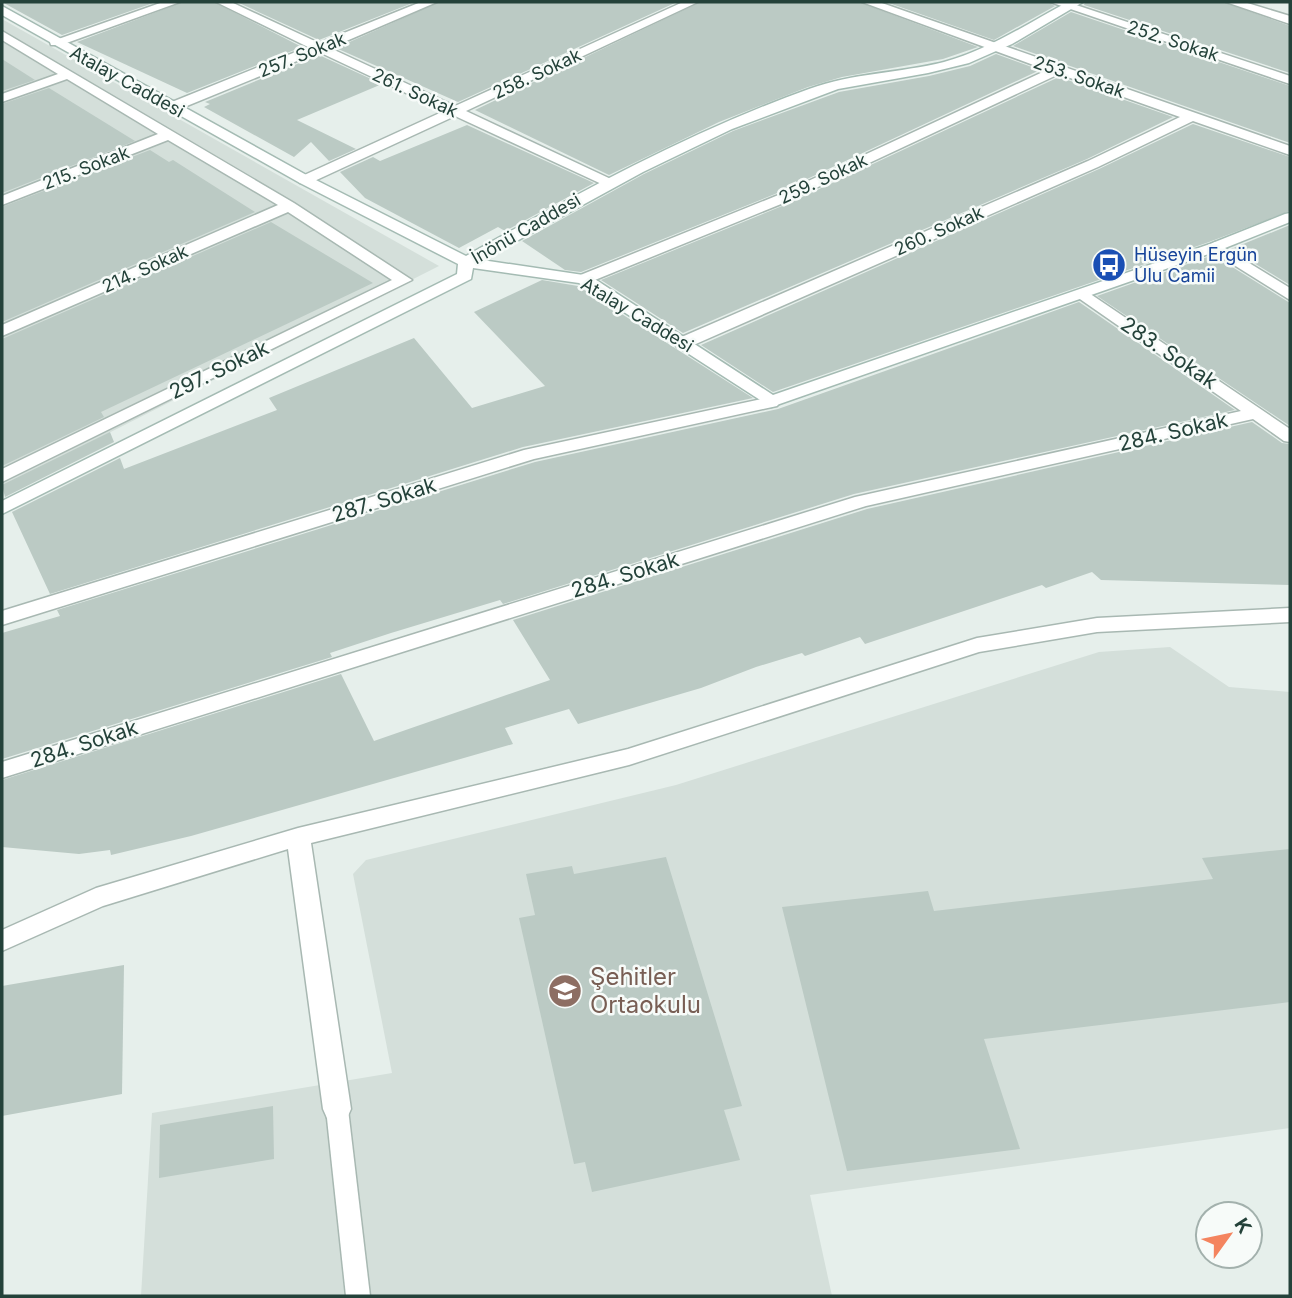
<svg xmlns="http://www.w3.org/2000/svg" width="1292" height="1298" viewBox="0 0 1292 1298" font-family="Inter,sans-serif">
<rect width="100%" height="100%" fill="#e6efeb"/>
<!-- built -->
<g fill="#d4dfda">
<polygon points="2,19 439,266 2,487"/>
<polygon points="1170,647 1229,687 1290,692 1290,1128 810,1195 832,1296 141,1296 152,1113 392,1073 353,874 366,860 676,785 1099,652"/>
</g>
<!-- building -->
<g fill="#bbcac4">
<polygon points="2,2 156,2 62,35"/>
<polygon points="183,2 214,2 302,47 187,93 77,42"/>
<polygon points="237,2 415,2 319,40"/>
<polygon points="439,2 677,2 458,102 336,48"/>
<polygon points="700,2 859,2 978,47 943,59 842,77 808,87 719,122 609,175 475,110"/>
<polygon points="886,2 1047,2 1055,6 994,40"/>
<polygon points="1085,2 1223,2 1290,26 1290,73 1084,5"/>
<polygon points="1071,12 1290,86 1290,143 1013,46"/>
<polygon points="996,54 1040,70 775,194 581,272 565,270 522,241 644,174 733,131 839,92 929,76 970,66"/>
<polygon points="319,55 382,84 297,120 356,149 329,161 311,142 294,157 204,107 210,104 205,102"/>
<polygon points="2,59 35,80 2,91"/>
<polygon points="1059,77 1173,117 1087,159 683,333 601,280 787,204"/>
<polygon points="49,88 135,141 2,193 2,104"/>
<polygon points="1193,124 1290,157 1290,211 1209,242 773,392 701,345 1099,169"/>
<polygon points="467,125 594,183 505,231 498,227 459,248 365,198 340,172 373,157 380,161"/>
<polygon points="150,150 169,162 173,160 255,212 2,322 2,207"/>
<polygon points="271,222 373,283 101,412 104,417 2,466 2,339"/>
<polygon points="1290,225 1290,285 1231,249"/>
<polygon points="1213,255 1290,303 1290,426 1097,296"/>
<polygon points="542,280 578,286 753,398 523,447 50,594 12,512 120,458 124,469 277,410 269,398 414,338 472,408 545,386 474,312"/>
<polygon points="1079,302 1235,410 854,494 503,604 500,600 391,633 330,653 332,657 2,759 2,633 60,616 57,610 535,462 778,409"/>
<polygon points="1252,422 1282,443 1290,444 1290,585 1101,580 1092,572 1046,588 1042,585 865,644 860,637 805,656 802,653 756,667 701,688 578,724 569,709 505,728 513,744 191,836 111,855 110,850 79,854 2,847 2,780 341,674 374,741 550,680 513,620 867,509"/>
<polygon points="110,432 114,442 5,497 2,485"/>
<polygon points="1290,849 1290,1002 984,1039 1020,1149 847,1171 782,907 928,891 934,911 1213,879 1202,858"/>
<polygon points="666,857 742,1106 724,1110 740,1160 592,1192 585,1162 574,1164 519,918 535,915 526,874 572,866 574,874"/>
<polygon points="124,965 122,1094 2,1116 2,986"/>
<polygon points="273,1106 274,1159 159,1178 160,1125"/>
</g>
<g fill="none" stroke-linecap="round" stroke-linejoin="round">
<!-- lane casing -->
<g stroke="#a8b8b2" stroke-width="3">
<polygon id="lane" points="337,1099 345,1102 348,1109 370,1296 346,1296 326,1109 329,1102"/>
</g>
<!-- street casing -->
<g stroke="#a8b8b2" stroke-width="3">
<g id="street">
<polygon points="163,2 180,2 61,45 51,45 50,42"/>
<polygon points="216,2 231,2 319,43 421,2 437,2 330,48 455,106 683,2 698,2 466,111 613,180 615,183 608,187 455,116 310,183 300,183 298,180 300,177 444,111 319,52 177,110 167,110 167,104 308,47"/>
<polygon points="862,2 879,2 1290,146 1290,155 1193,121 1098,167 689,347 677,347 675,343 677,339 1088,161 1180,117 1059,74 786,202 590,282 578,282 576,279 578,276 776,196 1047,70"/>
<polygon points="1050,2 1067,2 1290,76 1290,84"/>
<polygon points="1226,2 1244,2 1290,16 1290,24"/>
<polygon points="2,31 294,203 412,280 2,482 2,469 392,280 288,212 2,336 2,325 278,205 168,140 2,205 2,196 158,134 67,79 2,102 2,94 58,74 2,40"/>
<polygon points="1215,242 1290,288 1290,300 1210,250 1207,247"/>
<polygon points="1083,289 1290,429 1290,442 1284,441 1253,419 866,506 2,778 2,762 855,497 1241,411 1077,297 1075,294"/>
<polygon points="771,397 780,402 777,406 534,459 2,625 2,611 524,450"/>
<polygon points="1290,608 1290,622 1097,632 979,652 629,765 311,843 351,1109 347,1118 337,1121 327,1118 323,1109 288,849 103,906 2,951 2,930 96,888 298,828 628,749 977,638 1097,618"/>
</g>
</g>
<!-- secondary casing -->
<g stroke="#a4bbb3" stroke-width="3">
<path id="secondary" d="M1068,2H1083L1012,44L969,63L928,73L838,89L732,129L643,172L482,260L590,276L773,395L1210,244L1285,214L1290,213V222L1220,250L771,407L579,283L473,268L471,279L2,514V501L457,274L458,264L300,183L2,15V6L310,177L466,256C577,194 689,132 809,89C853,73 900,73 944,62C989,50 1028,23 1068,2Z"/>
</g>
<!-- lane -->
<use href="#lane" fill="#fff" fill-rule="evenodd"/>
<!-- street -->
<use href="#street" fill="#fff" fill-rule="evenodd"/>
<!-- secondary -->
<use href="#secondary" fill="#fff" fill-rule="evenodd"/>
</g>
<!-- icons -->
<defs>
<g id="bus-disc" transform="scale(1.75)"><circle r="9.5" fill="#1a4fb4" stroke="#f7fbf9"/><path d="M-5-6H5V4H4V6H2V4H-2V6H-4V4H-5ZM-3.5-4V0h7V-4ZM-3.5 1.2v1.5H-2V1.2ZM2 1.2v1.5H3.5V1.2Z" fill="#fff"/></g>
<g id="school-disc" transform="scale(1.75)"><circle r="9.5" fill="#8d6e63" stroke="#f7fbf9"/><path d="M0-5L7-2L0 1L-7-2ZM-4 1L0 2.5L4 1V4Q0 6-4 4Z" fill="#fff"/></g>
</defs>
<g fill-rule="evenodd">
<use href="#bus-disc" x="1109" y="265"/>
<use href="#school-disc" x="565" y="991"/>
</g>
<g text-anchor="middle" stroke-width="5" stroke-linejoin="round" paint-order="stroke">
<!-- far-street labels -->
<g font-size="18" fill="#24423a" stroke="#f7fbf9">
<text transform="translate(1173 41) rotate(18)" y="6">252. Sokak</text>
<text transform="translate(302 55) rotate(-22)" y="6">257. Sokak</text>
<text transform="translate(537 74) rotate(-25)" y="6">258. Sokak</text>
<text transform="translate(1079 77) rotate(19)" y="6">253. Sokak</text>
<text transform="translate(127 82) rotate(29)" y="6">Atalay Caddesi</text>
<text transform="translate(415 93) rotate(25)" y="6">261. Sokak</text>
<text transform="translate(86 168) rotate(-21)" y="6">215. Sokak</text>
<text transform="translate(823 179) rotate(-25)" y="6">259. Sokak</text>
<text transform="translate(526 229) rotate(-30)" y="6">İnönü Caddesi</text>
<text transform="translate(939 231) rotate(-24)" y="6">260. Sokak</text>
<text transform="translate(145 269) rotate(-24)" y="6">214. Sokak</text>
<text transform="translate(637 315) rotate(31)" y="6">Atalay Caddesi</text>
</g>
<!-- far-transit labels -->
<g font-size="18" fill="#164399" stroke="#f7fbf9" text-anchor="start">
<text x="1134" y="261">Hüseyin Ergün<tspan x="1134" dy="21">Ulu Camii</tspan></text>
</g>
<!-- street labels -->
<g font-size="21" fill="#24423a" stroke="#f7fbf9">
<text transform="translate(1169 353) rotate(34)" y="7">283. Sokak</text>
<text transform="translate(219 370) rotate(-26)" y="7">297. Sokak</text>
<text transform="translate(1173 432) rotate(-13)" y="7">284. Sokak</text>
<text transform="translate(384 500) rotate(-17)" y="7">287. Sokak</text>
<text transform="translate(625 575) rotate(-17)" y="7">284. Sokak</text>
<text transform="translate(84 744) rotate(-18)" y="7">284. Sokak</text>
</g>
<!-- near-education labels -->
<g font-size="24" fill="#785e54" stroke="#f7fbf9" text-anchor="start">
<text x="590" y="985">Şehitler<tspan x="590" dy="28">Ortaokulu</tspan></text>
</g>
</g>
<!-- border -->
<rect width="1292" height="1298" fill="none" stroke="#24423a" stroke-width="7"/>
<!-- north arrow -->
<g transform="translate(1229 1235) rotate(57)"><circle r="33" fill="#f7fbf9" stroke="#a3b1ad" stroke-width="2"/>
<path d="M0-5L12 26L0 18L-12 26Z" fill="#f4845f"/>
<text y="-10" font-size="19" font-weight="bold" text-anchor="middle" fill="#24423a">K</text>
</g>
</svg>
